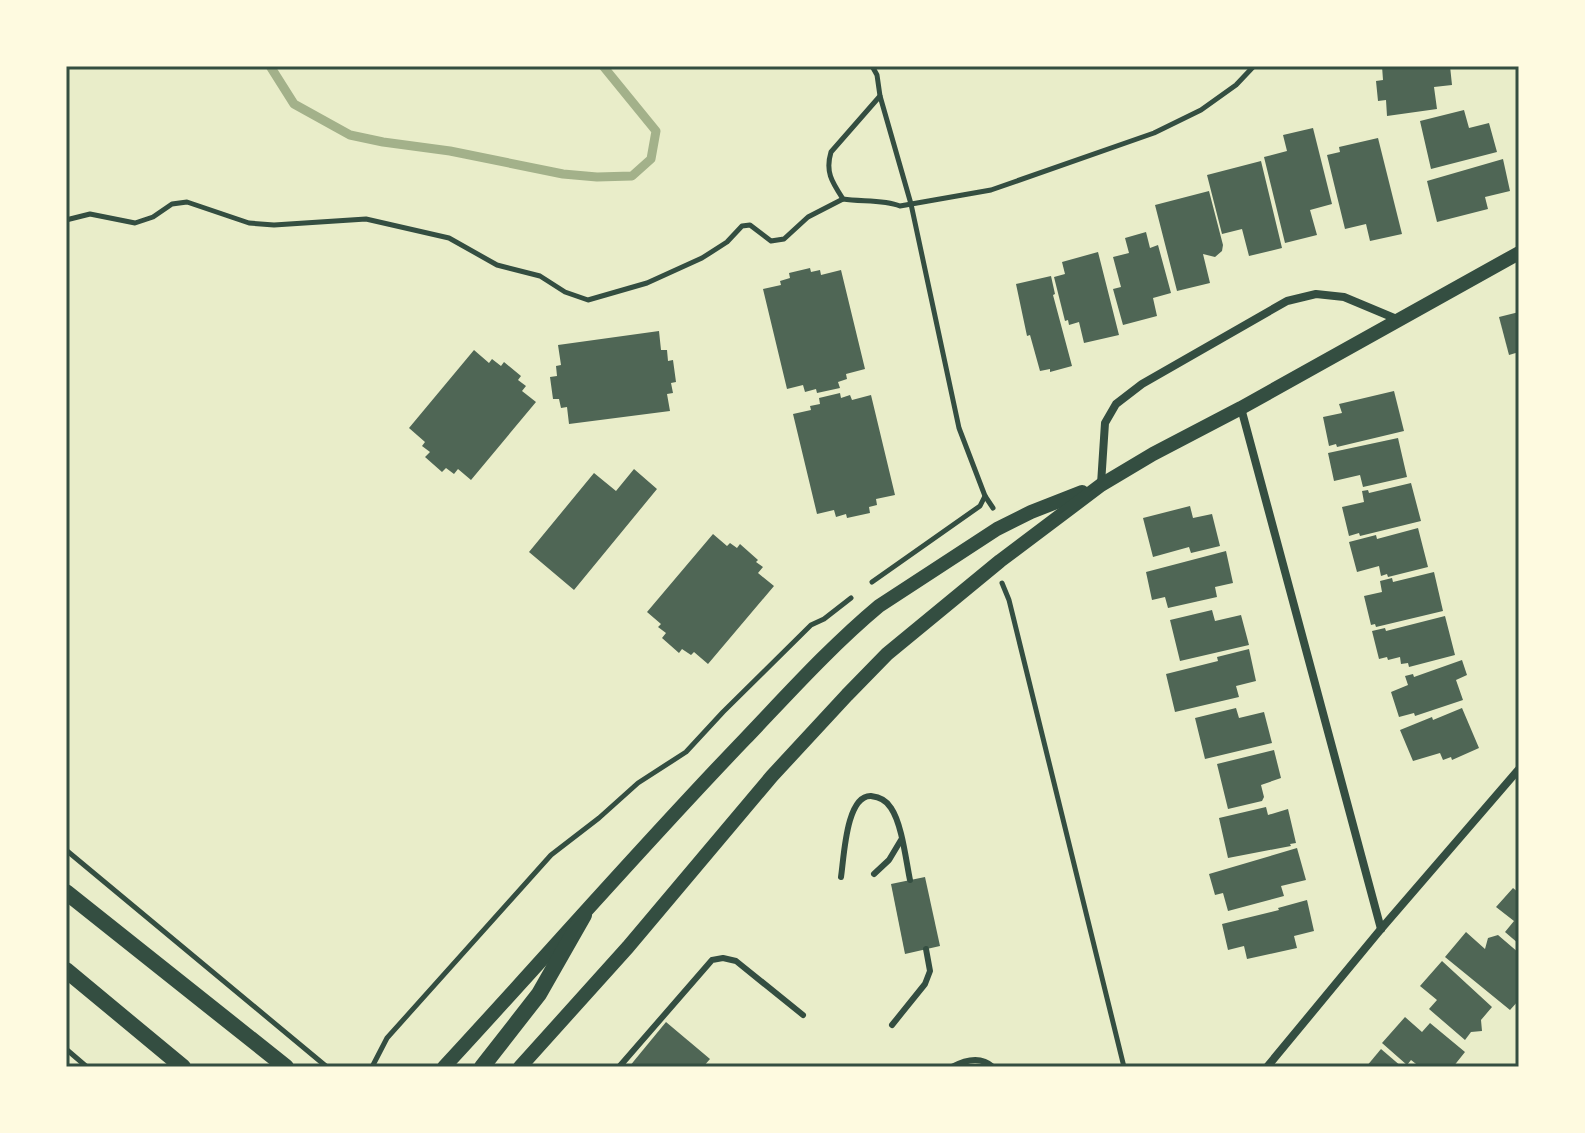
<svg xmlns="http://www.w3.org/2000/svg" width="1585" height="1133" viewBox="0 0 1585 1133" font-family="Commissioner,sans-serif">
<rect width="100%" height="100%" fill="#e9edc9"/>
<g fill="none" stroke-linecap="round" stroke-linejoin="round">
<!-- stream -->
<polyline stroke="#a3b18a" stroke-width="9" points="270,66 294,104 350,135 383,142 450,151 563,174 597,177 632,176 651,159 656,131 603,66"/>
</g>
<!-- building -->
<g fill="#4f6655">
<polygon points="1382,66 1450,66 1452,85 1434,87 1437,109 1387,116 1386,100 1378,101 1376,81 1383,80"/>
<polygon points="1464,110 1469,128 1489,123 1497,152 1431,169 1420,121"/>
<polygon points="1313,128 1332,204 1310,210 1317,235 1285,243 1264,157 1287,151 1283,135"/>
<polygon points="1378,138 1402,234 1370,241 1366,224 1345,229 1327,155 1340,152 1339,147"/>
<polygon points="1503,159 1510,191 1485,197 1488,209 1437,222 1427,181"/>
<polygon points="1261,161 1282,248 1249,256 1242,229 1222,234 1207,175"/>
<polygon points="1209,191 1223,245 1222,251 1215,257 1203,254 1210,283 1177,291 1155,205"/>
<polygon points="1146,232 1150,248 1158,245 1171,293 1153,298 1157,316 1123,325 1113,289 1121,287 1113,257 1129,253 1125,238"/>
<polygon points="1098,252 1119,335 1084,343 1079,322 1069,325 1068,320 1065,321 1054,277 1065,274 1062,262"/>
<polygon points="810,268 811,272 820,270 821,275 841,270 865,369 846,374 847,379 838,382 840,388 817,393 816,389 805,392 803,385 787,389 763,289 781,285 780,281 790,278 789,273"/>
<polygon points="1051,276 1055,294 1053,295 1072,366 1050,372 1050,369 1040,371 1030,335 1027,336 1016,284"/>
<polygon points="1519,312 1519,352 1509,355 1499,317"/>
<polygon points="659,331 661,350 667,350 668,361 673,360 676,382 671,383 673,393 667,394 670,411 569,424 567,407 561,408 559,399 553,399 550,377 557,376 556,366 561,365 558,345"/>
<polygon points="474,350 489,363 492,359 501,366 504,362 521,376 518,380 526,386 522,391 536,402 471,480 458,469 454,474 446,468 442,472 425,457 430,452 422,446 425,442 409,428"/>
<polygon points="1394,391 1404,431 1337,447 1336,444 1329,446 1323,417 1342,413 1339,404"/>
<polygon points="840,393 841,398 850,395 852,400 871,395 895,495 876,499 877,505 869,507 870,513 847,518 846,514 836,517 834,510 817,514 793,414 811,410 810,406 820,404 819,398"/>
<polygon points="1398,438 1407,477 1363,487 1360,475 1334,481 1328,453"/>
<polygon points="634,469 657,489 574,590 529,552 594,473 616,491"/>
<polygon points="1411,483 1421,521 1360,536 1359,533 1349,536 1342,507 1364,502 1362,491 1368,490 1369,493"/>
<polygon points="1190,506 1193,518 1212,514 1220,546 1191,553 1189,547 1153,557 1143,518"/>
<polygon points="1418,528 1428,567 1388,577 1387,574 1381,576 1379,566 1357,572 1349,542 1376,535 1377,539"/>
<polygon points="713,534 727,546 730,543 737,548 740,544 758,560 756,562 763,567 758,573 774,586 708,664 694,652 691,655 682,649 679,653 662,638 666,633 658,627 661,624 647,612"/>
<polygon points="1226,551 1233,583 1215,587 1217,597 1168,608 1165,597 1152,600 1146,572"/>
<polygon points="1434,572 1443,611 1376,627 1375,624 1371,625 1364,596 1382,592 1380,581 1392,578 1393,582"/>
<polygon points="1212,610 1215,621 1241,615 1249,645 1180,661 1170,620"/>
<polygon points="1445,616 1455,655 1409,667 1408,663 1401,664 1400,657 1388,660 1387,657 1379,659 1372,631 1385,628 1386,631"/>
<polygon points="1249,649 1256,681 1236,686 1239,697 1175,712 1166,674 1218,661 1217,657"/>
<polygon points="1462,660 1467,675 1456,680 1463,700 1415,716 1414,713 1399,717 1391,692 1408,685 1405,676 1413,674 1414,677"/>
<polygon points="1236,708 1239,718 1264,712 1272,743 1205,759 1195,718"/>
<polygon points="1462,708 1479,748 1452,760 1451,757 1443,760 1440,753 1413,761 1400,730 1432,717 1433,720"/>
<polygon points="1274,750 1281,778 1261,785 1264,797 1262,801 1228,809 1217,764"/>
<polygon points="1266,807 1268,815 1288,809 1296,843 1290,844 1291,846 1228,858 1219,818"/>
<polygon points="1297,848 1306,880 1281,886 1284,896 1228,911 1223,893 1215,895 1209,874"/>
<polygon points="925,877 940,946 905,954 891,884"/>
<polygon points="1513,888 1519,893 1519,944 1505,932 1514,921 1496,907"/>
<polygon points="1307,900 1314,931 1294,936 1297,948 1247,959 1244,946 1228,950 1222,924 1279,910 1278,908"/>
<polygon points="1466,932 1485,949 1488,938 1498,935 1519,953 1519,1000 1510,1010 1445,957"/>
<polygon points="1442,961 1492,1007 1481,1020 1482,1031 1471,1032 1465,1040 1429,1009 1437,1000 1420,986"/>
<polygon points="1405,1017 1422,1032 1430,1023 1465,1052 1453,1067 1420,1067 1411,1060 1407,1065 1382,1043"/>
<polygon points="666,1022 710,1059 703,1067 629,1067"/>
<polygon points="1381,1049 1402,1067 1366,1067"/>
</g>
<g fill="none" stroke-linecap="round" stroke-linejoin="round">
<!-- path -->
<g stroke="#344e41" stroke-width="5">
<path d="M872,66L877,75L880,96L831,152C825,172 832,182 843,199C861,202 883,199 900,206L991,190L1154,133L1201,110L1236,85L1254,66"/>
<polyline points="880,96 911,204 959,428 985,496 993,508"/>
<polyline points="66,220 90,214 135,223 153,217 172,204 187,202 249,223 274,225 366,219 449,238 497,265 540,276 565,292 588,300 647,283 702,258 727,242 742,226 750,225 771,241 784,239 808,217 843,199"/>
<polyline points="872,582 980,506 985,496"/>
<polyline points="1002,583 1009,600 1124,1067"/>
<polyline points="66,850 327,1067"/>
<polyline points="66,1049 87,1067"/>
<polyline points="372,1067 387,1038 551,855 599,818 638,783 686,752 723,712 811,625 824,619 851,598"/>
</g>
<!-- service -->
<g stroke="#344e41" stroke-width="6">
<polyline points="874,874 889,860 901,840"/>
<path d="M841,877C844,858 846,795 871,796C880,797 887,801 891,808C902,824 906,861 910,880"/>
<polyline points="892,1025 925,984 930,971 926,949"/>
<polyline points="619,1067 712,960 723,958 736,961 803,1015"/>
<path d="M952,1067C965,1060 981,1056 993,1067"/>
</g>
<!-- minor -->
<g stroke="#344e41" stroke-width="8">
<polyline points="1241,408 1381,929"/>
<polyline points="1101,484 1105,423 1116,404 1142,384 1287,301 1316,294 1344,297 1399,320"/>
<polyline points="1267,1067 1381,929 1519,769"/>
</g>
<!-- tertiary -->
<g stroke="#344e41" stroke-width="14">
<path d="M444,1067C545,958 642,846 745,739C788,694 830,647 879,606L997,529L1031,512L1082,492"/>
<polyline points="520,1067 628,947 772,776 847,695 887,654 1000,561 1101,485 1153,454 1241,408 1519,253"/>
</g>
<!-- secondary -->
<g stroke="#344e41" stroke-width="16">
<polyline points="66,892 286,1067"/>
<polyline points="66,970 183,1067"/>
<polyline points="482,1067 539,994 584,915"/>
</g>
</g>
<!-- border -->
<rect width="1585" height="1133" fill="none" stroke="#fefae0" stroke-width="136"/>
<rect x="68" y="68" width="1449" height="997" fill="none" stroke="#344e41" stroke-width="3"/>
</svg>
